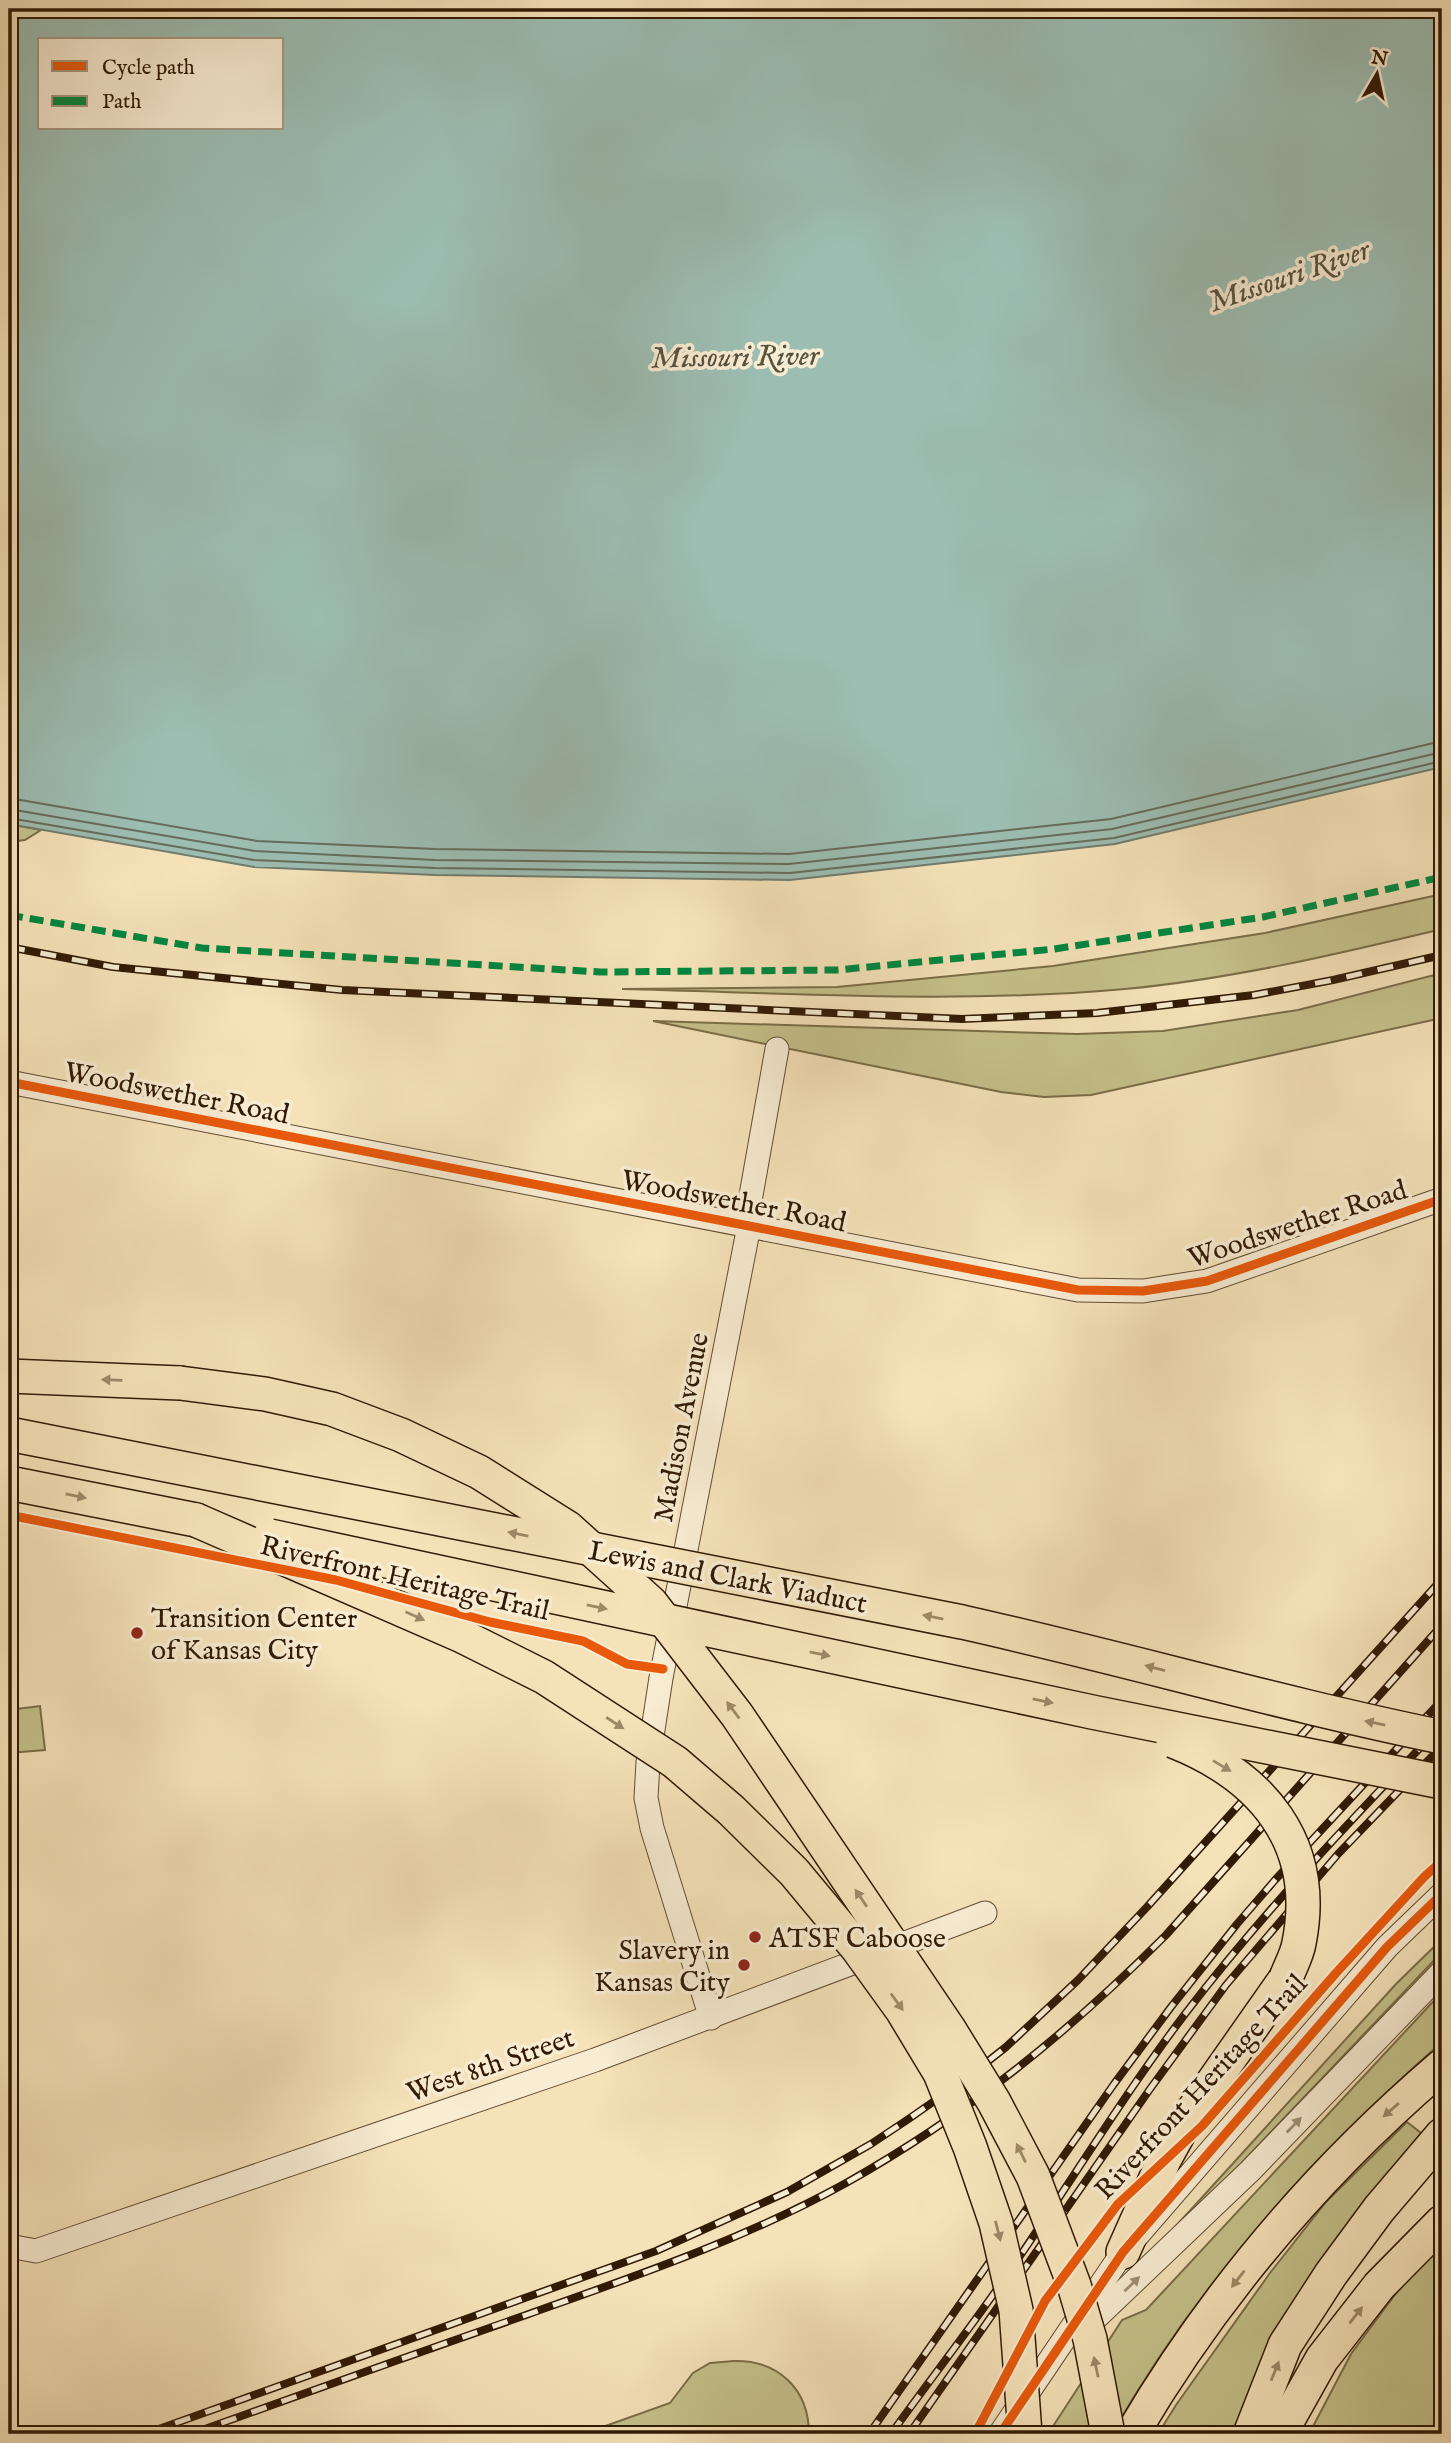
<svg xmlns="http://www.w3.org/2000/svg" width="1451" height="2443" viewBox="0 0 1451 2443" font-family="'IM FELL English',serif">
<rect width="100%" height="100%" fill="#f5e2b9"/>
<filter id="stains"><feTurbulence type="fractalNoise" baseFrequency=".00286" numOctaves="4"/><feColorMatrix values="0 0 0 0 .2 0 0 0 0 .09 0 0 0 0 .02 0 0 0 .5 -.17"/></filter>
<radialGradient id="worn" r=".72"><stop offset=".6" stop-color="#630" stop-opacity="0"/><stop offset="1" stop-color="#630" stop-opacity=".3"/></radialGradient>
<!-- green -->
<g fill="#c4c08a" stroke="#7a6d48" stroke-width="2">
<polygon points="9,824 41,830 25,840 9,842"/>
<path d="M1442,894V929C1338,954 1232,979 1125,989C958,1004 790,993 622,989L837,987L1053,966L1265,933Z"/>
<polygon points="1442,973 1442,1018 1091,1095 1044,1097 1001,1092 653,1021 1077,1034 1163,1031 1298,1010"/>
<polygon points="40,1706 45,1750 9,1753 9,1710"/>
<polygon points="1442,1939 1442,1952 1213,2193 1176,2226 1396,1984"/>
<path d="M1442,1992V2042C1314,2155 1196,2285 1112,2434H1048L1122,2320L1146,2310Z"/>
<polygon points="1407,2122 1421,2133 1330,2252 1231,2434 1158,2434 1176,2405 1270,2273 1326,2202"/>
<polygon points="1442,2231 1442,2434 1309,2434 1351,2354"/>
<path d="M734,2361C778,2360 809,2389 809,2434H583L670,2403L693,2373L710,2363Z"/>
</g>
<!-- water -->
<path fill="#9cbdb2" stroke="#717c6d" stroke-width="2" fill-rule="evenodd" d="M9,9H1442V767L1115,844L790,880L435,875L254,867L9,824ZM40,40H282V128H40Z"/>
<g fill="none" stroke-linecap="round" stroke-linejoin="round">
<!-- shore -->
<g stroke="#666c5c" stroke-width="2">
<polyline points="9,798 257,841 435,849 789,854 1111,819 1442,741"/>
<polyline points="9,809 255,851 435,860 789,864 1112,829 1442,752"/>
<polyline points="9,818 254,860 435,868 790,873 1114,838 1442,761"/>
</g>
<!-- minor casing -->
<g stroke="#624c32" stroke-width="25">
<g id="minor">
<polyline points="9,1082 1078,1290 1143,1291 1207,1281 1442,1199"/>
<polyline points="711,2018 652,1828 646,1798 648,1762 661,1678 749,1226 750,1201 777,1049"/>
<polyline points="9,2246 36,2251 595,2060 985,1913"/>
<polyline points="1079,2334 1251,2170 1442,1972"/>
<polyline points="1000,2434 1123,2252 1387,1947 1442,1894"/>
</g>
</g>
<!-- highway casing -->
<g stroke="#311a05" stroke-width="36">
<g id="highway">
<polyline points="9,1376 180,1383"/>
<polyline points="9,1483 196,1520"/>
<polyline points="1123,2252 1164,2160 1185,2122 1286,1978"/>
<path d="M1132,2434C1215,2293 1318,2172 1442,2066"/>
<polyline points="1250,2434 1285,2345 1331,2274 1379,2209 1442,2135"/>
<polyline points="1280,2434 1322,2359 1379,2286 1442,2222"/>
</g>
</g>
<!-- minor -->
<use href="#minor" stroke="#f8ecd2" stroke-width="23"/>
<!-- highway -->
<use href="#highway" stroke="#f5e2b9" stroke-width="33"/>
<!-- rail casing -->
<g stroke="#311a05" stroke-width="8">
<g id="rail">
<polyline points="9,947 113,967 342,990 962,1019 1097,1013 1254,995 1333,980 1442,955"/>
<polyline points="145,2434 656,2251 787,2192 871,2144 910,2118 963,2081 1006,2047 1078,1980 1147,1907 1442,1579"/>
<path d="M191,2434C303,2394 414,2354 526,2315C635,2276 745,2239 846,2183C967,2115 1068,2033 1166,1935L1442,1625"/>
<polyline points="869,2434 1114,2084 1171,2007 1237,1924 1275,1880 1442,1700"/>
<path d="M891,2434C927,2384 965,2335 1000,2285C1063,2195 1119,2101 1185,2014C1264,1911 1353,1818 1442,1725"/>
<polyline points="909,2434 1150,2089 1226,1985 1338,1854 1442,1746"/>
</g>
</g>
<!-- rail -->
<use href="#rail" stroke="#f8ecd2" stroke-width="5" stroke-dasharray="16" stroke-linecap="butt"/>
<!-- highway-bridge casing -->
<g stroke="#311a05" stroke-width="36" stroke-linecap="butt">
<g id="highway-bridge">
<polyline points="180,1383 265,1394 332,1409 401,1435 479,1472 568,1528 651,1603 737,1715 949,2029 994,2102 1033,2176 1074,2285 1090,2339 1108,2434"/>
<path d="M9,1434L962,1622C1123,1658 1281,1704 1442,1737"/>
<polyline points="196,1520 460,1635 544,1677 675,1762 731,1810 794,1872 858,1949 902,2010 940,2073 970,2147 996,2223 1016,2310 1025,2434"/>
<polyline points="270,1536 1092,1712 1442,1782"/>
<path d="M1173,1741C1262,1776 1319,1843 1299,1943C1297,1955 1290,1967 1286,1978"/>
</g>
</g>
<!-- highway-bridge -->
<use href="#highway-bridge" stroke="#f5e2b9" stroke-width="33"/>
<!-- quiet -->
<polyline stroke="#00873e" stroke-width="7" stroke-dasharray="14 7" stroke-linecap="butt" points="9,915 202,948 600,972 837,970 1054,949 1263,917 1442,877"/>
<!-- cycleway casing -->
<g stroke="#f8ecd2" stroke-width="13">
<g id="cycleway">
<polyline points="9,1082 1078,1290 1143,1291 1207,1281 1442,1199"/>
<polyline points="9,1515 336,1580 490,1622 583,1641 627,1664 663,1669"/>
<polyline points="975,2434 1045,2301 1118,2204 1202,2126 1336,1973 1425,1876 1442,1861"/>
<polyline points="1000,2434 1123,2252 1387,1947 1442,1894"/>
</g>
</g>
<!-- cycleway -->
<use href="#cycleway" stroke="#e8590c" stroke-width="9"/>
</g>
<!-- one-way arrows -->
<defs><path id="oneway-solid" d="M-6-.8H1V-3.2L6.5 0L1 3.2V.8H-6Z" transform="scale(1.75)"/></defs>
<g fill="#9d8868">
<use href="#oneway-solid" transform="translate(112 1380) rotate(-178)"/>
<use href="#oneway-solid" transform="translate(76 1496) rotate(11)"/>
<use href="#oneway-solid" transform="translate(518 1534) rotate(-169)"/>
<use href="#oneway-solid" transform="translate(597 1607) rotate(12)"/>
<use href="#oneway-solid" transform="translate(415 1616) rotate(24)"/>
<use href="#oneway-solid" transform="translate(933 1617) rotate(-169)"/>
<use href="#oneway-solid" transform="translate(820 1654) rotate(12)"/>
<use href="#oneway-solid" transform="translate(1155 1668) rotate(-165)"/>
<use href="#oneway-solid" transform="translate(1043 1701) rotate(12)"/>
<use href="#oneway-solid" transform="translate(733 1710) rotate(-127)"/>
<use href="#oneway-solid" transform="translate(615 1723) rotate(33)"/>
<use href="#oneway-solid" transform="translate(1375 1723) rotate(-168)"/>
<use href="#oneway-solid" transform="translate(1222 1766) rotate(31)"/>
<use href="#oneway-solid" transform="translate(861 1898) rotate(-124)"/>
<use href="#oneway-solid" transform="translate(897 2002) rotate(54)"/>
<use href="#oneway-solid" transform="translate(1391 2110) rotate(139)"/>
<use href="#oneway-solid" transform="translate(1021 2153) rotate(-116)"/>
<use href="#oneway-solid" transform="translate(998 2231) rotate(76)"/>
<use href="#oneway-solid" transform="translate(1238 2279) rotate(128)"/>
<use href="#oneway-solid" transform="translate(1356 2315) rotate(-52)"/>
<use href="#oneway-solid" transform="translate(1096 2367) rotate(-102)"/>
<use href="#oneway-solid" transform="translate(1275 2371) rotate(-68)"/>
</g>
<g fill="#9e8e76">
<use href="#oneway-solid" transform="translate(1294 2125) rotate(-46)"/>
<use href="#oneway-solid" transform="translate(1132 2284) rotate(-44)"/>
</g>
<!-- markers -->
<g fill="#8f2418" stroke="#f8ecd2" stroke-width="2.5">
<circle cx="137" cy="1633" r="7"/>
<circle cx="755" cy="1937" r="7"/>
<circle cx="744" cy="1965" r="7"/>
</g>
<g text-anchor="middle" stroke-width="7" stroke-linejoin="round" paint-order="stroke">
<!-- street labels -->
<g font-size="28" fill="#311a05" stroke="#f8ecd2">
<text transform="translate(177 1092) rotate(11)" y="10">Woodswether Road</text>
<text transform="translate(734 1200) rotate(11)" y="10">Woodswether Road</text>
<text transform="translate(1297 1223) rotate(-18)" y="10">Woodswether Road</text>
<text transform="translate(680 1427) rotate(-79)" y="10">Madison Avenue</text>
<text transform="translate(728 1576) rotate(11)" y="10">Lewis and Clark Viaduct</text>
<text transform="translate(405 1577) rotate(13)" y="10">Riverfront Heritage Trail</text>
<text transform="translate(490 2064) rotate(-19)" y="10">West 8th Street</text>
<text transform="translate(1200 2086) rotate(-47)" y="10">Riverfront Heritage Trail</text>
</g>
<!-- poi labels -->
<g font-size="28" fill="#311a05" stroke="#f8ecd2" text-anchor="start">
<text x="151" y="1627">Transition Center<tspan x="151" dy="32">of Kansas City</tspan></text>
<text x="769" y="1947">ATSF Caboose</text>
<text x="730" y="1959" text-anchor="end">Slavery in<tspan x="730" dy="32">Kansas City</tspan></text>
</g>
<!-- water labels -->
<g font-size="30" font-style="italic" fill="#565342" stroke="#f8ecd2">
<text transform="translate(1289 275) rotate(-19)" y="10">Missouri River</text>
<text transform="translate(735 356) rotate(-1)" y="10">Missouri River</text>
</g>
</g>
<!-- margin -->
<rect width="1451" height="2443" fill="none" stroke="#f5e2b9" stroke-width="35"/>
<rect x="10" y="10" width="1430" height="2422" fill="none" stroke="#311a05" stroke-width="3.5"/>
<rect x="18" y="18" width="1416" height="2408" fill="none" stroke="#311a05" stroke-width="2"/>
<!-- legend -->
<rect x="38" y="38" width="245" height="91" fill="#f8ecd2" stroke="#a89880" stroke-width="2"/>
<rect x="52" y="61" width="35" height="10" fill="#e8590c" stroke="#a89880" stroke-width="2"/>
<text x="102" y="74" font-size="21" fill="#311a05">Cycle path</text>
<rect x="52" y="96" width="35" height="10" fill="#00873e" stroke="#a89880" stroke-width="2"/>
<text x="102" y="108" font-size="21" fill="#311a05">Path</text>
<!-- north arrow -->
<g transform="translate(1377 74) rotate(9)" stroke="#f8ecd2" stroke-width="5" paint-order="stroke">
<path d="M0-5L12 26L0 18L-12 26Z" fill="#311a05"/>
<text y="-10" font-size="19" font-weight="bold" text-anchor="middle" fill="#311a05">N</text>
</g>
<rect width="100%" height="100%" filter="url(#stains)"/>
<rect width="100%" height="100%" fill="url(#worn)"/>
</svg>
